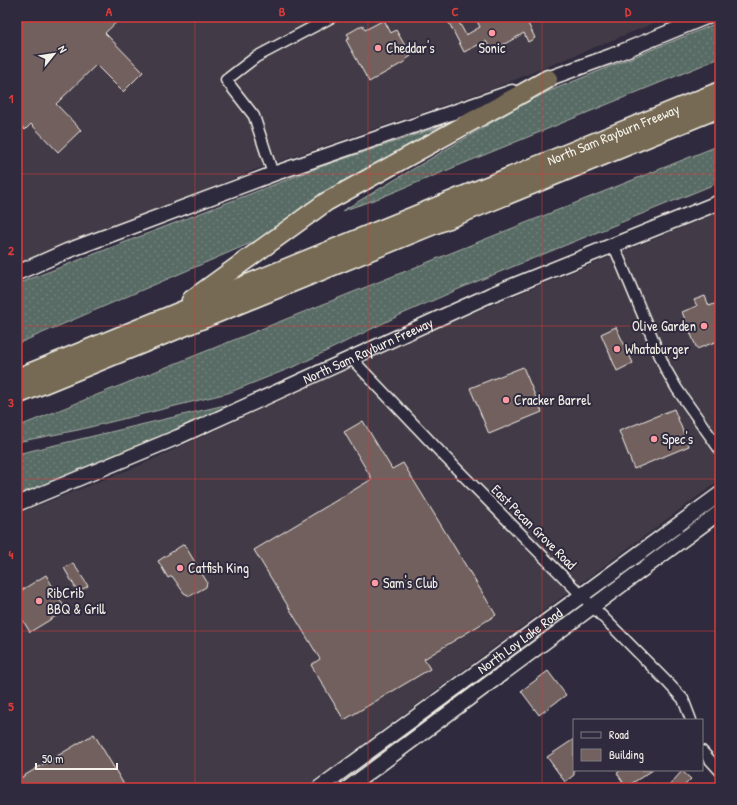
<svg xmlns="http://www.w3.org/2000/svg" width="737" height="805" viewBox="0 0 737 805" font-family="'Patrick Hand',sans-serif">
<defs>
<pattern id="grass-dots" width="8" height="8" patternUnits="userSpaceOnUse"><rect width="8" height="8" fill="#596c65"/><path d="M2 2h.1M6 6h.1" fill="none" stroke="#71817b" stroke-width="1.8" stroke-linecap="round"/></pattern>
</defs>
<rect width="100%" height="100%" fill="#2f2a3d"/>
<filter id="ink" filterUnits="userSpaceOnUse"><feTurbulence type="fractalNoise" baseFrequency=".025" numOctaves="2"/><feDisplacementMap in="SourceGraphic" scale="8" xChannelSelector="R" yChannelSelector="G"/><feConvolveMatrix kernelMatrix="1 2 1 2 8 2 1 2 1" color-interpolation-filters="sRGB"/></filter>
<g filter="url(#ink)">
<!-- built -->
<g fill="#433a47">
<polygon points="17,17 669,17 497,87 254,170 17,268"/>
<polygon points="720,212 720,480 304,788 17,788 17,514 141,465 433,329"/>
</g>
<!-- grass -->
<g fill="url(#grass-dots)" stroke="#a6aea6">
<polygon points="720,22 720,58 382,197 342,211 518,107 547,92"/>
<polygon points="474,115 267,236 17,344 17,284 317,168"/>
<polygon points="720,145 720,182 468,285 400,315 298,365 228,393 78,430 17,442 17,427"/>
<polygon points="225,405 226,407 184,427 17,496 17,454"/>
</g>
<!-- building -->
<g fill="#72615f" stroke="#f4f1e8">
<polygon points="17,17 122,17 105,33 143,72 123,92 96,65 56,104 81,130 58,152 31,124 25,130 17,121"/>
<polygon points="446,17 456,17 466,35 480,27 475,17 525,17 535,38 528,42 524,33 492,51 486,41 464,52"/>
<polygon points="384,20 391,33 396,30 411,56 405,60 406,61 369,82 346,40 350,38 347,34 363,25 365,30"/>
<polygon points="705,296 709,306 720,302 720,340 697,349 682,312 697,306 694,300"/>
<polygon points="616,327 633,363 617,371 601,334"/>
<polygon points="523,367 542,412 489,434 470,388"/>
<polygon points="674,409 689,446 634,469 619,431"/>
<polygon points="363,421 392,469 403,463 496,615 424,659 430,669 344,720 311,665 320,659 254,550 372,479 344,432"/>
<polygon points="184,544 207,582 206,587 190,596 184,593 172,576 168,578 158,561"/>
<polygon points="73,563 88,586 78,592 64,568"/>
<polygon points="46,575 66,610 30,632 17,611 17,593"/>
<polygon points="548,671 566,695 539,715 521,691"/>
<polygon points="94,734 126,788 17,788 17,780"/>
<polygon points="574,739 574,775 565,782 547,757"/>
<polygon points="621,770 653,770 626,787 617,773"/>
<polygon points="682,771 691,779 682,788 667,788"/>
</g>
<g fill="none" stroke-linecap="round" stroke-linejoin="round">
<!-- minor casing -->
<g stroke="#f4f1e8" stroke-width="13">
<g id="minor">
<polyline points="273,174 254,116 226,80 256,57 332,17"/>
<polyline points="614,246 665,368 677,389 720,450"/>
<polyline points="351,358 446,458 669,684 683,699 691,720"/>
<polyline points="702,751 720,771"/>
</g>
</g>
<!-- secondary casing -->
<g stroke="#f4f1e8" stroke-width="17">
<g id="secondary">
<polyline points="539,82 611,56 706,17"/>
<polyline points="17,273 67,251 273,174 512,92"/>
<path id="s1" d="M17,504L178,437L490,295L720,202"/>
<path id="s2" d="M319,788L720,494"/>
<polyline points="348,788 720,512"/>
</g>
</g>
<!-- motorway casing -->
<g stroke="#f4f1e8" stroke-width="21">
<g id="motorway">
<polyline points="191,300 326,202 548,79"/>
<path id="s3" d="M17,378L720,91"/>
<polyline points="17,395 720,108"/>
</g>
</g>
<!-- minor -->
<use href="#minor" stroke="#2f2a3d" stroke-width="10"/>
<!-- secondary -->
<use href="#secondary" stroke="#2f2a3d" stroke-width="14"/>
<!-- motorway -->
<use href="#motorway" stroke="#766a54" stroke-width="18"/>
</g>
</g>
<!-- grid -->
<path fill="none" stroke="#d93c3b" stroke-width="1" stroke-opacity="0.55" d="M195,17V788M368,17V788M542,17V788M17,174H720M17,326H720M17,479H720M17,631H720"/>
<!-- markers -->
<g fill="#ff9aa2" stroke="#2f2a3d" stroke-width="1.5">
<circle cx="492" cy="33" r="4"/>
<circle cx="378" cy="48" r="4"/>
<circle cx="704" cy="326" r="4"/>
<circle cx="617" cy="349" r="4"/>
<circle cx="506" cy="400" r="4"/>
<circle cx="654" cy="439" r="4"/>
<circle cx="180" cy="568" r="4"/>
<circle cx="375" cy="583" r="4"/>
<circle cx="39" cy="601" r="4"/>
</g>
<g text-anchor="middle" stroke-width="4" stroke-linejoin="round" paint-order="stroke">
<!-- poi labels -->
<g font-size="14" fill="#f4f1e8" stroke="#2f2a3d" text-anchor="start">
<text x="386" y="53">Cheddar's</text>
<text x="492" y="53" text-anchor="middle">Sonic</text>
<text x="696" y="331" text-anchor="end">Olive Garden</text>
<text x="625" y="354">Whataburger</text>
<text x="514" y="405">Cracker Barrel</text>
<text x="662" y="444">Spec's</text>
<text x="188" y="573">Catfish King</text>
<text x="383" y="588">Sam's Club</text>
<text x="47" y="598">RibCrib<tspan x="47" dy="16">BBQ &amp; Grill</tspan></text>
</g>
<!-- street labels -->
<g font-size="14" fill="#f4f1e8" stroke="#2f2a3d">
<text dy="5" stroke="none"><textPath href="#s3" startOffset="644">North Sam Rayburn Freeway</textPath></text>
<text dy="5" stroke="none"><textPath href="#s1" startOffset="383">North Sam Rayburn Freeway</textPath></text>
<text transform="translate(534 527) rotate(45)" y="5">East Pecan Grove Road</text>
<text dy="5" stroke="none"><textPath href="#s2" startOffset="249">North Loy Lake Road</textPath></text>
</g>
</g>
<!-- margin -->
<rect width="737" height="805" fill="none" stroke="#2f2a3d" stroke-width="44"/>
<!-- legend -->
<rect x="573" y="719" width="130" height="52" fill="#2f2a3d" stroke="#7e7a81"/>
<rect x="581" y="732" width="20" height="6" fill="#2f2a3d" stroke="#7e7a81"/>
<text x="609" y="739" font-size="12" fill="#f4f1e8">Road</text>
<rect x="581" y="749" width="20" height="12" fill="#72615f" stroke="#7e7a81"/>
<text x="609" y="759" font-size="12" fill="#f4f1e8">Building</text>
<!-- north arrow -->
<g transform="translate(54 54) rotate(60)" stroke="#2f2a3d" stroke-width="3" paint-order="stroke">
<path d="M0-3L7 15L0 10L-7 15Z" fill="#f4f1e8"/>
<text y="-6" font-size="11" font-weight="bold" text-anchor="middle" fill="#f4f1e8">N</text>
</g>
<!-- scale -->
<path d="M36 763v6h81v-6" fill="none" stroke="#f4f1e8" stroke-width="2"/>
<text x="42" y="763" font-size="12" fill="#f4f1e8" stroke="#2f2a3d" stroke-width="3" paint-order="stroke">50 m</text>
<rect x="22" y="22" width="693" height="761" fill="none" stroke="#d93c3b" stroke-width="1.5"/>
<g font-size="13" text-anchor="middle" font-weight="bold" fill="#d93c3b">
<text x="109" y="16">A</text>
<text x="282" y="16">B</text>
<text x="455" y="16">C</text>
<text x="628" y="16">D</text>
<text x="11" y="103">1</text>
<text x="11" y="255">2</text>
<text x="11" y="407">3</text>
<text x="11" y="559">4</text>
<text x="11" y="711">5</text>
</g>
</svg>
